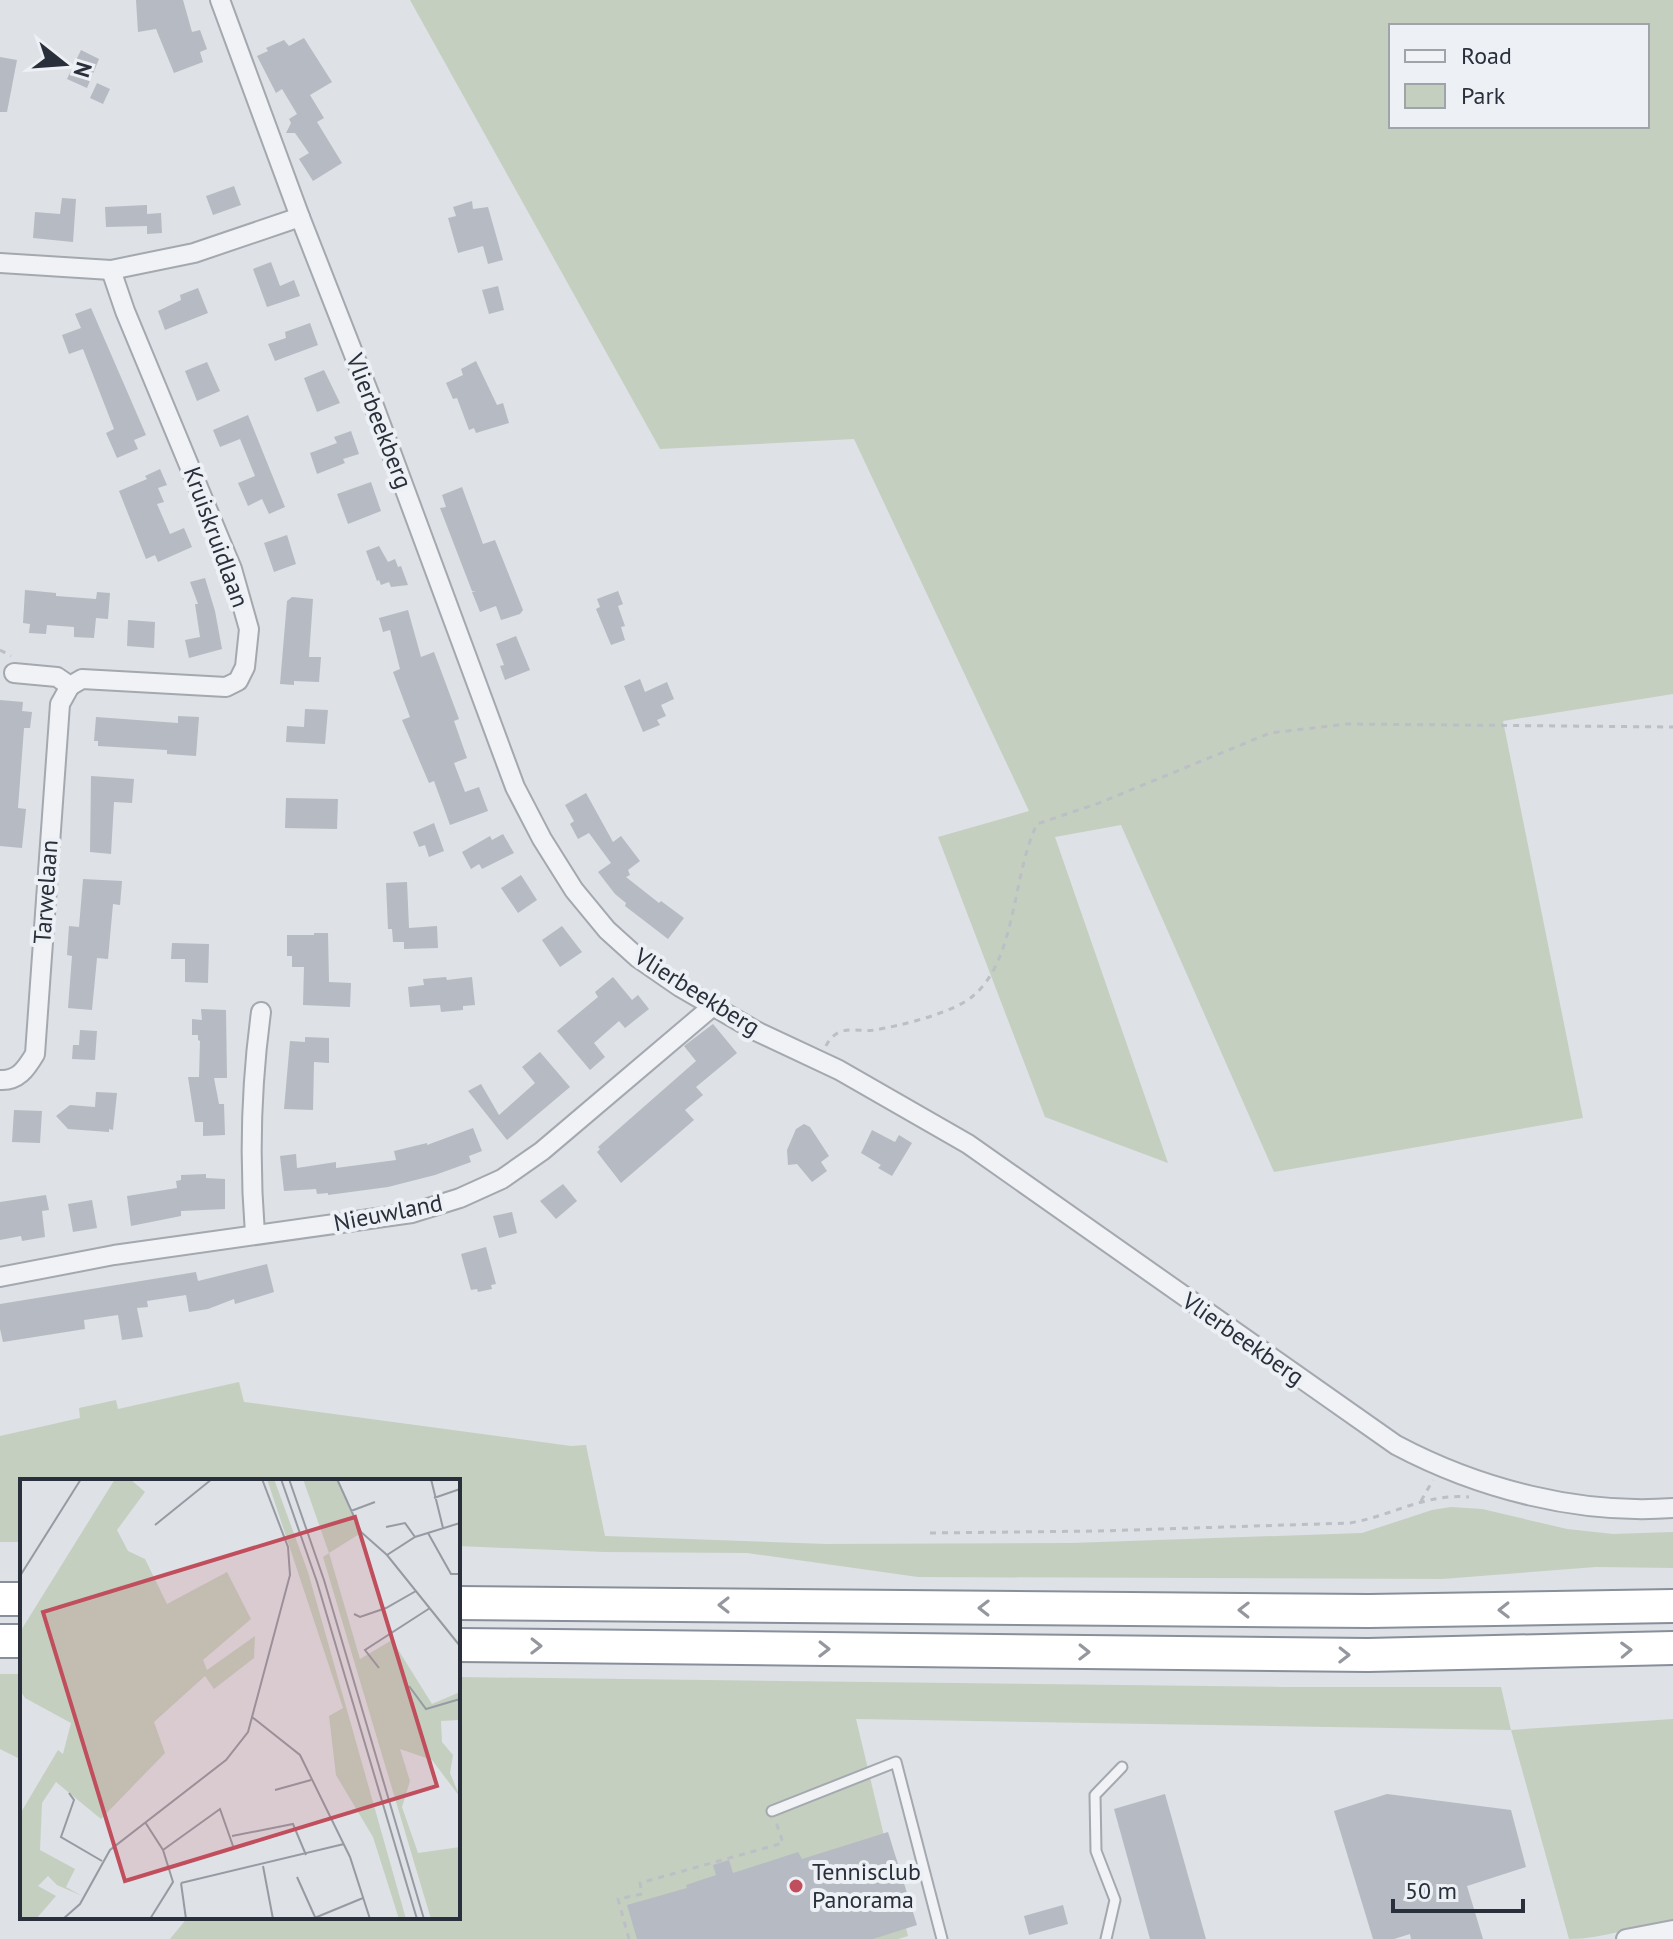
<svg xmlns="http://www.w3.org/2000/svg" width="1673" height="1939" viewBox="0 0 1673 1939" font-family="'PT Sans',sans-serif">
<rect width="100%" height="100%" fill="#dee1e6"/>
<!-- green -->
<g fill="#c4cfc0" fill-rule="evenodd">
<path d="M410,0H1673V694L1503,721L1583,1118L1274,1172L1121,825L1055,837L1168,1163L1045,1117L938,837L1029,811L854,439L660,449ZM1391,26H1647V126H1391Z"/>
<polygon points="239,1382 244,1402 571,1446 586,1445 605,1536 826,1544 1072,1543 1362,1533 1432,1510 1451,1507 1482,1509 1567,1529 1613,1534 1673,1532 1673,1568 1596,1567 1442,1579 918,1577 747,1553 604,1552 458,1546 458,1481 22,1481 22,1542 0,1542 0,1436 80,1418 79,1408 116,1400 118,1409"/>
<polygon points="0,1674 22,1674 22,1760 0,1749"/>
<path d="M458,1677L1283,1687H1501L1511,1730L1673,1719V1921C1638,1925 1604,1939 1569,1939L1511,1730L856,1719L908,1936L898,1939H170L188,1917H458Z"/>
</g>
<!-- building -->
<g fill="#b6bac2">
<polygon points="136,0 183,0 192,32 200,30 207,49 200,52 203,62 174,73 156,29 138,32"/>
<polygon points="304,38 332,82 310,95 324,118 317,122 342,163 313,181 299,159 309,153 295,133 286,133 291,123 289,119 297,114 282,89 276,93 257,56 268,51 266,48 284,40 289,46"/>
<polygon points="81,50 99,59 87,88 67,79"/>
<polygon points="0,57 17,60 7,112 0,112"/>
<polygon points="97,83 110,89 103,104 90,98"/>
<polygon points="234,186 241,205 213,215 206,196"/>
<polygon points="62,198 76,199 73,242 33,238 35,212 60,214"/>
<polygon points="472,201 473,209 488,207 503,260 488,264 483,246 458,253 448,218 456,216 453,207"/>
<polygon points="147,205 147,214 161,213 162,233 147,234 147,226 106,227 105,207"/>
<polygon points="271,262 280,286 294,280 300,296 267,307 253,269"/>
<polygon points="498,286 504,310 489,314 482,290"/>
<polygon points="198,288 208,313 165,330 158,311 181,300 180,295"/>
<polygon points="91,308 146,435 134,440 138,449 117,458 106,433 114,429 83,349 69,354 62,335 81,328 75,314"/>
<polygon points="310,323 318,345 275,361 268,344 286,338 285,332"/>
<polygon points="476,361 497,405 503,403 509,423 476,433 474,428 469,430 457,398 453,399 446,383 463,375 461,369"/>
<polygon points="207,362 220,391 197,401 185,371"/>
<polygon points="324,370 340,403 317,412 304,378"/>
<polygon points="248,415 285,507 269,514 262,499 248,506 238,483 255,476 240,439 220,447 213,430"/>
<polygon points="351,431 359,454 343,459 345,463 317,474 310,453 337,443 334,437"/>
<polygon points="160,469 167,485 158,488 164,502 157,504 170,534 184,528 192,547 158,562 155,555 146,559 119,491 147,479 145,476"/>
<polygon points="371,482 381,511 348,524 337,494"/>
<polygon points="462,487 483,544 495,540 523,610 520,614 501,620 496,606 480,612 472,592 476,591 472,591 440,508 446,507 442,495"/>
<polygon points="287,535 296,564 274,572 264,543"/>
<polygon points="379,546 388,562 395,559 398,567 401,566 408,585 391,587 389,582 381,585 379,580 377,581 366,551"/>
<polygon points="205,578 215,611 222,649 189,658 185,640 200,637 195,604 198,604 190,582"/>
<polygon points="25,590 56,593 56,596 96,599 97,592 110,593 108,619 96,618 94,638 74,637 74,627 47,625 46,634 29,633 30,624 23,623"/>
<polygon points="618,591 623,604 618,606 625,626 621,627 625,640 611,645 596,609 600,607 597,599"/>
<polygon points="292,597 313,599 309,657 321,657 319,682 294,681 294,685 280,684 287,601"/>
<polygon points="408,610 421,657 434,652 459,719 454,721 467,758 454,763 465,792 479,787 488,811 450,825 434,781 429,783 402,720 410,717 393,672 400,669 390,630 383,632 379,618"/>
<polygon points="128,620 155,622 154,648 127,646"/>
<polygon points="516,636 530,670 505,680 500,666 504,665 496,644"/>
<polygon points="640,679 645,692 667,682 674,699 661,705 666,716 657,720 660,725 643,732 624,686"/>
<polygon points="0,700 23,702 22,711 32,712 30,728 24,728 18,808 26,809 22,848 0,846"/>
<polygon points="305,709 328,710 325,744 286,742 287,726 304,727"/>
<polygon points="178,716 199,717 196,756 167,754 167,750 98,746 98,741 94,741 96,717 178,723"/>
<polygon points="91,776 134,779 132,803 114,802 111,854 90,852"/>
<polygon points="586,793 613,842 621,836 640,861 628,870 630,875 626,877 659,903 661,901 684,918 668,939 625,906 626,903 615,894 598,872 611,863 589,833 578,839 570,824 574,821 565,805"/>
<polygon points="286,798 338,799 337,829 285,828"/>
<polygon points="434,823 444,851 429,857 425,845 419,847 413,832"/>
<polygon points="503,834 514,853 482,869 479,864 471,869 462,852 490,836 492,840"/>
<polygon points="521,875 537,900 518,913 501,888"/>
<polygon points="83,879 122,881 120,905 113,904 108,959 97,958 92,1010 68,1008 72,956 67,955 69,926 79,927"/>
<polygon points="407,882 409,928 437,926 438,948 404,949 404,942 393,942 392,929 388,929 386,883"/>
<polygon points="562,926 582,952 560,967 542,940"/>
<polygon points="314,933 328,933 329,982 351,983 350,1007 303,1005 304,967 292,967 292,956 287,956 287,935 314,935"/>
<polygon points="172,943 209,944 208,983 185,982 185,959 171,959"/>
<polygon points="446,977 447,980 472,977 475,1005 463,1006 463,1010 441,1012 440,1005 410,1007 408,987 424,985 423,979"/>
<polygon points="613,977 632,1000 638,995 649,1009 625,1028 619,1021 594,1043 605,1057 590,1070 557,1031 598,997 595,992"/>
<polygon points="201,1009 226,1010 227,1078 214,1078 219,1104 224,1104 225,1135 203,1136 203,1122 195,1122 188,1077 199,1077 200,1041 198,1040 198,1035 192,1035 192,1019 202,1020"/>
<polygon points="713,1024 737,1053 696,1087 703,1095 685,1110 694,1120 621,1183 597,1152 600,1149 598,1147 696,1061 684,1046"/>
<polygon points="80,1030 97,1031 95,1060 72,1059 73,1045 79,1045"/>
<polygon points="305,1037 329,1038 329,1063 314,1062 313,1110 284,1109 290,1041 305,1042"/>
<polygon points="540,1052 570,1087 507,1140 468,1091 481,1084 499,1115 535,1083 522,1067"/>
<polygon points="96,1092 117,1093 113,1130 109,1129 109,1132 68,1129 56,1116 70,1105 95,1107"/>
<polygon points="14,1110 42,1111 40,1143 12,1142"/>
<polygon points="804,1124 810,1127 829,1156 821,1162 827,1171 812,1182 797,1164 788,1165 787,1150 796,1129"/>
<polygon points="473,1128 482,1151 469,1156 471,1162 435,1175 388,1187 328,1195 328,1193 317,1194 316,1189 284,1191 280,1156 296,1154 297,1168 336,1162 336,1168 396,1160 394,1151 427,1143 427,1145"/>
<polygon points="872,1130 895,1142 899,1135 912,1143 892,1176 878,1168 881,1165 861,1153"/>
<polygon points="206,1174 206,1178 225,1179 225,1209 181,1211 181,1216 131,1226 127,1196 177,1188 176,1181 181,1180 181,1175"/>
<polygon points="563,1184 577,1201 556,1219 540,1201"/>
<polygon points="46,1195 49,1210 42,1211 45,1237 22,1241 21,1236 0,1240 0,1202"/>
<polygon points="92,1200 97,1228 73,1232 68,1204"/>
<polygon points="512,1212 517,1233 499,1238 493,1216"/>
<polygon points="486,1247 496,1284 491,1285 492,1289 478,1292 477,1289 471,1290 461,1254"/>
<polygon points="267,1264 274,1292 235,1304 234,1299 208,1309 189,1312 186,1295 147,1301 148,1307 137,1308 143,1337 122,1340 118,1315 84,1320 85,1329 3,1342 0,1329 0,1304 196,1272 198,1281"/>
<polygon points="1165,1794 1206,1939 1150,1939 1114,1809"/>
<polygon points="1387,1794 1511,1810 1526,1867 1467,1886 1483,1939 1411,1939 1410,1934 1394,1939 1373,1939 1334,1811"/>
<polygon points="888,1832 917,1925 873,1939 637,1939 627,1905 687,1888 686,1885 716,1875 713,1865 729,1860 733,1873 798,1852 802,1859"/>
<polygon points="1063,1905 1068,1924 1029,1935 1024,1916"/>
</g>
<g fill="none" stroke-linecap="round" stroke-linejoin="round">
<!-- service casing -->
<g stroke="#a4a8af" stroke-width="13">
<g id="service">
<polyline points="772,1811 896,1762 942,1939"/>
<polyline points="1106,1939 1115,1900 1096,1851 1095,1795 1122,1767"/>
</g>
</g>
<!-- minor casing -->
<g stroke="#a4a8af" stroke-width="22">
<g id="minor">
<path d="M220,0L300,217L374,406L515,787L542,839L574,890L607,930L638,958L680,987L756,1031L839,1070L968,1144L1396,1445C1479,1489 1579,1515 1673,1508"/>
<polyline points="0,263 111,270 194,253 300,217"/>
<polyline points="14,673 57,677 70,686 82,679 226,687 238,681 245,667 249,629 232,569 125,311 111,270"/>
<path d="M0,1080C18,1081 26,1069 35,1054L60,704L70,686"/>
<path d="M255,1234C249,1159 251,1086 261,1012"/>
<polyline points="0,1277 114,1255 412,1213 460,1198 502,1179 542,1151 713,1006"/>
<polyline points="1626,1939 1673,1930"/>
</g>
</g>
<!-- motorway casing -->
<g stroke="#878f9b" stroke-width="36">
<g id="motorway">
<polyline points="0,1599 22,1599"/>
<polyline points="458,1603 1369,1611 1673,1606"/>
<polyline points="0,1641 22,1641"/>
<polyline points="458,1645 1368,1655 1673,1648"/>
</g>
</g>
<!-- path -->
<g stroke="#bcbfc5" stroke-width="3" stroke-dasharray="6 6" stroke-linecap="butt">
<polyline points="0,650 11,656"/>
<path d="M826,1046C829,1039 835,1033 843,1031C853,1028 864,1032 874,1030C900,1026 953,1013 973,996C1017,959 1012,875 1037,824L1099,803L1270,733L1347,724L1673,727"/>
<polyline points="1421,1501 1433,1480"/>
<path d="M930,1533L1099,1531L1350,1523C1391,1516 1426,1493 1469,1497"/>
<polyline points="629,1939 618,1899 642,1894 640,1883 783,1843 776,1822"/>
</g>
<!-- service -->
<use href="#service" stroke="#f0f2f5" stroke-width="9"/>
<!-- minor -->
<use href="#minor" stroke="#f0f2f5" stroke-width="18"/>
<!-- motorway -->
<use href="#motorway" stroke="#fff" stroke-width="32"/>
</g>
<!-- one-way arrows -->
<defs><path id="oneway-chevron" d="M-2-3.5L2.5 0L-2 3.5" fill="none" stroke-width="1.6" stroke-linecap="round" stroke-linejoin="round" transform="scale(2)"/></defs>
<g stroke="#94979d">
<use href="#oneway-chevron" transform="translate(724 1605) rotate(-180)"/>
<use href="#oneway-chevron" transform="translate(984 1608) rotate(-179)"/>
<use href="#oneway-chevron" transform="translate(1244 1610) rotate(-179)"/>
<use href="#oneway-chevron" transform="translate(1504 1610) rotate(179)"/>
<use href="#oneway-chevron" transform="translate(536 1646) rotate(1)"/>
<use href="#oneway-chevron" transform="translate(824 1649) rotate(1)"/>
<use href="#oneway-chevron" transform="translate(1626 1650) rotate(-2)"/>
<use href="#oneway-chevron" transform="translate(1084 1652) rotate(1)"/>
<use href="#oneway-chevron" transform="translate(1344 1655) rotate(1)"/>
</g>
<!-- markers -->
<circle fill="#c04e5c" stroke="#edf0f4" stroke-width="3" cx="796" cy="1886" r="8"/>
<g text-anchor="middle" stroke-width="8" stroke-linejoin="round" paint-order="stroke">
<!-- street labels -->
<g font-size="24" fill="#292f3b" stroke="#edf0f4">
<text transform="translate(379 421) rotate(69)" y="8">Vlierbeekberg</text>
<text transform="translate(216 537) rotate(70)" y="8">Kruiskruidlaan</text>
<text transform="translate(46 892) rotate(-86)" y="8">Tarwelaan</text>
<text transform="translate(697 992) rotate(32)" y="8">Vlierbeekberg</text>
<text transform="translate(388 1213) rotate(-11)" y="8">Nieuwland</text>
<text transform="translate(1243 1339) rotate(35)" y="8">Vlierbeekberg</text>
</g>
<!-- poi labels -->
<g font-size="24" fill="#292f3b" stroke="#edf0f4" text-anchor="start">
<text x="812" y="1880">Tennisclub<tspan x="812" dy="28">Panorama</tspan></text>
</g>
</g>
<!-- overview -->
<g transform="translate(20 1479)">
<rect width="440" height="440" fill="#dee1e6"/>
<path d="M95,0H110L125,13L97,51L108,72L125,80L147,125L207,93L231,140L183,181L187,191L235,157L234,179L194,210L185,197L134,243L145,274L81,340L36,303L22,324L20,371L55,390L46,408L62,417L37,406L28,397L18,407L36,417L16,440H0V335L38,271L43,275L51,244L5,219L0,211V153ZM247,0H254L288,93L386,440H379L353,358L316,296L309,237L323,229ZM283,0H316L341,54L309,74L340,180L372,161L412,225L440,213L438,241L421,242L422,263L433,276L430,294L440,318L412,281L380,270L390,302L382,328L398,374L440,368V440H411L303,78L309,74Z" fill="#c4cfc0"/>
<path fill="none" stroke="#969aa2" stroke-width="2" d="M261,0L297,103L397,440M269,0L304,101L404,440M317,0L341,53L367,76L440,167M411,0L423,49M414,19L440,10M331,32L355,23M135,46L192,0M366,48L385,44L395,58M408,54L431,95H439M367,76L395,58L440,44M0,97L61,0M334,135L340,138L366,129L396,112M359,189L345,171L410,129M389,207L406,230L440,220M232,238L280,276L330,378L350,440M255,311L291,301M49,314L54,321L41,358L82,382M125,343L143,371L153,403L130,440M212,357L273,345L286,376M143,371L200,330L213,367M243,387L253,440M277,398L295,438M161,404L324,365M161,404L166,440M43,440L60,425L90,371L206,281L228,253L270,96L268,68L242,0M292,440L343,419"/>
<path fill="#c04e5c" fill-opacity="0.15" stroke="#c04e5c" stroke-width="4" d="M335,38L417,307L105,402L23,133Z"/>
<rect width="440" height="440" fill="none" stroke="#292f3b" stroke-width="4"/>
</g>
<!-- legend -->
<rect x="1389" y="24" width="260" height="104" fill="#edf0f4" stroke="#9fa3aa" stroke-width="2"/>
<rect x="1405" y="50" width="40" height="12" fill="#f0f2f5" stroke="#9fa3aa" stroke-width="2"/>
<text x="1461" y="64" font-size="24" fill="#292f3b">Road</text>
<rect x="1405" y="84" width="40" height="24" fill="#c4cfc0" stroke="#9fa3aa" stroke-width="2"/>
<text x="1461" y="104" font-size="24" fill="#292f3b">Park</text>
<!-- north arrow -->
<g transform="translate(64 64) rotate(107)" stroke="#edf0f4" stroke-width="6" paint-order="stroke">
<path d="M0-6L14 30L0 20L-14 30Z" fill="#292f3b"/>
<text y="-12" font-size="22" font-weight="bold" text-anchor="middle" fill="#292f3b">N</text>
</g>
<!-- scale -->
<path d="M1393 1899v12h130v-12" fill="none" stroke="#292f3b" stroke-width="4"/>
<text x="1405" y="1899" font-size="24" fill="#292f3b" stroke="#edf0f4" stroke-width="6" paint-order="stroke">50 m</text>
</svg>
